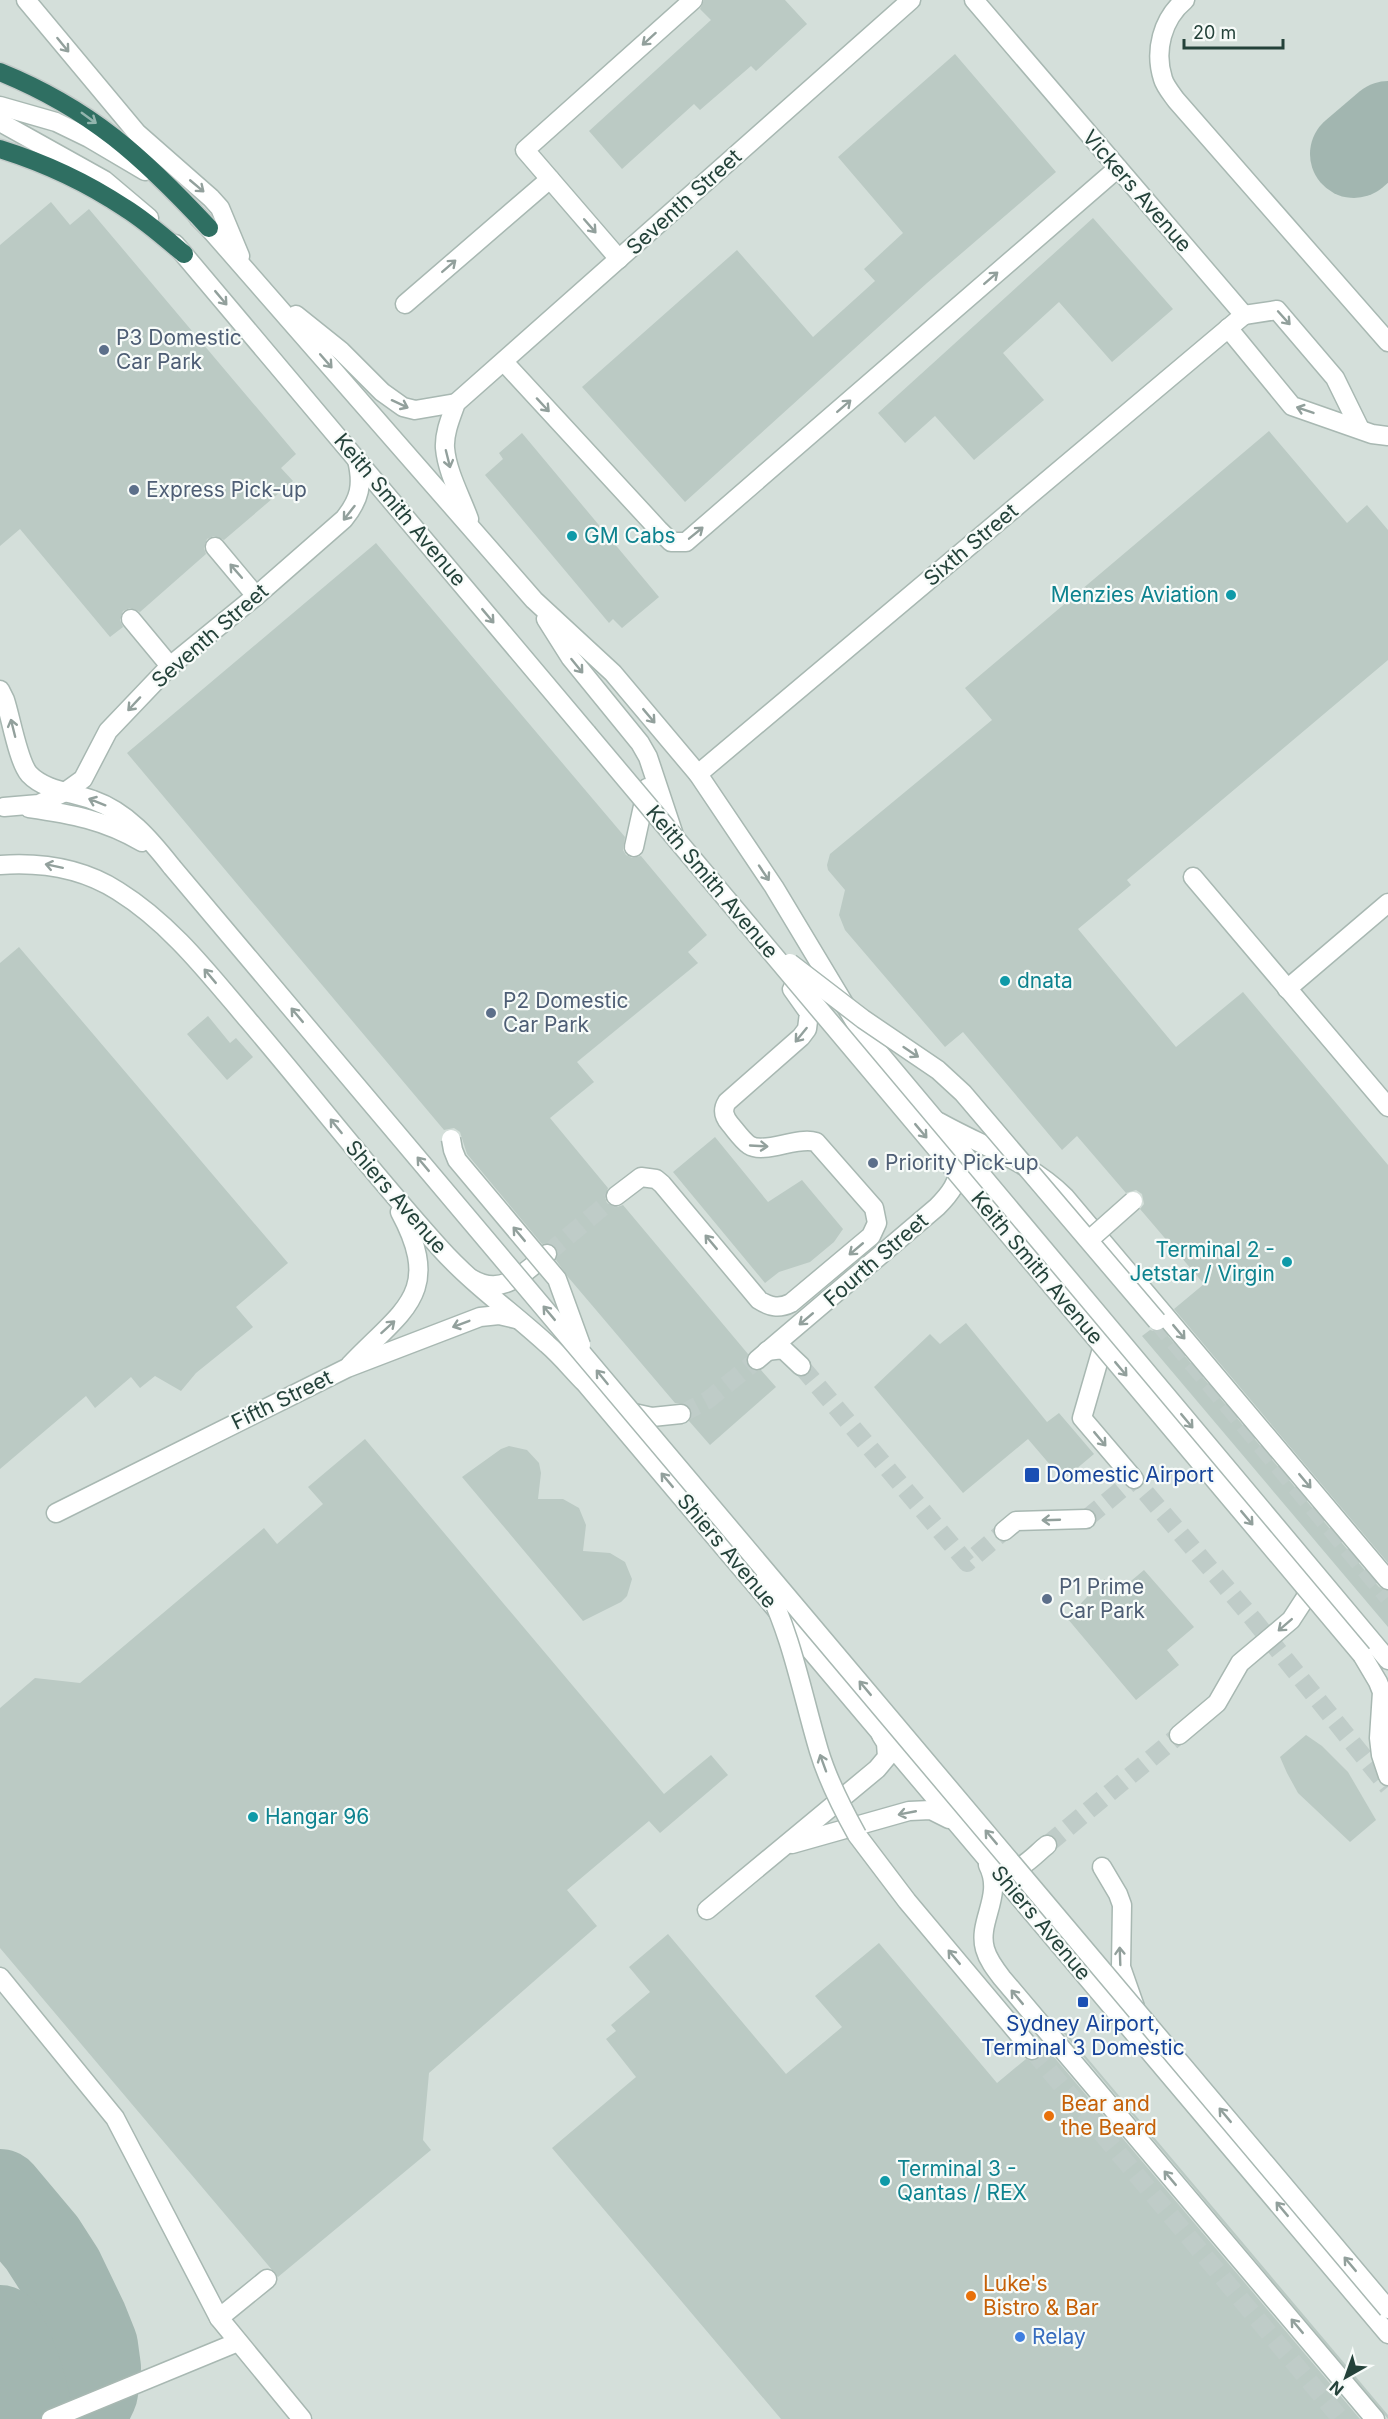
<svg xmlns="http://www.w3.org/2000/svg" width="1388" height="2419" viewBox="0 0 1388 2419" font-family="Inter,sans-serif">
<rect width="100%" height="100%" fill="#e6efeb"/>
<!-- built -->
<rect fill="#d4dfda" x="0" y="0" width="1388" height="2419"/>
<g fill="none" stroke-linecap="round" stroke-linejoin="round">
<!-- taxiway -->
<g stroke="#a2b6b0" stroke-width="88">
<polyline points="1354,154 1388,125"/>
<polyline points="0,2193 42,2243 60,2271 84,2321 94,2346 97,2368 94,2392 81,2419"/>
<path d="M0,2329C14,2358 25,2387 29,2419"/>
</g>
</g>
<!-- building -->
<g fill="#bbcac4">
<polygon points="704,0 785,0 807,24 756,71 751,66 700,110 694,104 622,169 589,131 711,20 700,9"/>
<polygon points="955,54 1056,172 927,283 685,502 582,387 737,250 813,337 875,281 864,269 903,233 838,157"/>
<polygon points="51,202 70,225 89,209 296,454 281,468 293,481 224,540 214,536 207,539 204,548 206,554 140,612 130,608 123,611 120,620 123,627 110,637 20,529 0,546 0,245"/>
<polygon points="1093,218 1173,309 1112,362 1059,302 1003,353 1044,400 974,460 935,416 905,443 878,413"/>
<polygon points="1269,431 1347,523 1367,505 1388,530 1388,660 1127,880 1131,885 1078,929 1176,1047 1243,992 1388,1165 1388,1563 1174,1309 1204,1284 1140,1209 1144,1204 1142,1194 1136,1190 1126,1193 1077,1136 1062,1150 963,1032 945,1047 845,930 839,915 845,890 828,870 827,865 830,854 992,720 965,688"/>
<polygon points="522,433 659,597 622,628 613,619 609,623 485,475 503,459 499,453"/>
<polygon points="376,543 625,837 623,850 626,855 632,858 641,856 707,935 688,952 698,963 577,1062 594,1082 550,1118 608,1188 605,1197 607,1203 617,1207 623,1205 748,1354 746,1361 748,1367 754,1371 761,1370 776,1387 710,1445 689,1421 692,1413 690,1407 685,1404 675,1403 568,1277 556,1260 558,1253 556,1247 550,1243 542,1244 467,1154 460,1132 454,1128 444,1130 127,753"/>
<polygon points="19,947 288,1263 236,1307 253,1327 196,1373 181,1391 155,1376 140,1388 131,1377 95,1408 86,1396 0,1469 0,963"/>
<polygon points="208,1016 230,1043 236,1038 253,1057 227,1080 187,1034"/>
<polygon points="715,1137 768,1202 802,1180 843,1229 834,1242 810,1262 779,1272 765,1283 673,1172"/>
<polygon points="966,1323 1047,1422 1059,1413 1094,1454 1063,1480 1028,1439 963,1493 874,1387 930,1334 940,1344"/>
<polygon points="1150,1330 1158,1332 1163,1330 1379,1587 1388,1591 1388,1627 1142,1336"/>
<polygon points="365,1439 664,1794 711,1755 728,1775 660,1833 649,1821 567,1890 597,1926 429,2073 423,2140 431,2150 278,2277 0,1948 0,1708 35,1678 80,1683 264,1528 277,1544 323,1504 308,1487"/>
<polygon points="509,1446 527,1450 539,1463 541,1473 538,1499 563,1499 579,1508 586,1525 583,1551 610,1553 625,1562 632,1579 627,1596 621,1602 583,1621 462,1477 501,1449"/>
<polygon points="1144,1570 1194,1627 1167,1650 1179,1665 1136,1700 1067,1618 1104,1579 1118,1592"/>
<polygon points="1306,1735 1322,1746 1348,1772 1376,1820 1350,1842 1298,1793 1287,1773 1280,1757"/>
<polygon points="668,1934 786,2074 842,2027 815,1996 879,1943 997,2083 1026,2059 1033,2061 1039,2059 1043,2053 1043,2044 1360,2419 781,2419 552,2148 636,2077 606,2039 616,2031 611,2025 650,1992 629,1967"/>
<polygon points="1062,2028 1388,2415 1388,2419 1061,2030"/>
</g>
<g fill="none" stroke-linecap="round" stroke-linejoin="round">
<!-- minor-tunnel -->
<g stroke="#bfccc8" stroke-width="18" stroke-dasharray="18 9" stroke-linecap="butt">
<polyline points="547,1254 616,1196"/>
<polyline points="1157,1321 1388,1597"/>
<polyline points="801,1366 967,1563 1004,1531"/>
<polyline points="681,1414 708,1400 757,1360"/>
<polyline points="1086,1519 1134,1479 1253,1619 1388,1787"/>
<polyline points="1047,1845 1179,1735"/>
<polyline points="1032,2050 1341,2419"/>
</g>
<!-- minor casing -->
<g stroke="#a8b8b2" stroke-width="21">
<g id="minor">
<polyline points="26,0 137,133 211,198 220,208 240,256"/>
<polyline points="974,0 1244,315"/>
<path d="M1185,0C1162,19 1154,51 1163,79C1165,86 1171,93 1176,100L1388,342"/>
<polyline points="0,106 56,122 89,138 145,171"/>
<polyline points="0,122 104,180 149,218"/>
<polyline points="550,179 525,150 693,0"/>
<polyline points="198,217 209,228 534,600 613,673 698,774 774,887 860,1030 1388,1660"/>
<polyline points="175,244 587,733"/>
<polyline points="405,304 550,179 619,259"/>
<polyline points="296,315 341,351 382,392 403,407 415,410 456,403"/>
<polyline points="1244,315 1277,310 1335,378 1360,429"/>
<polyline points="1228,328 1292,406 1372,434 1388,436"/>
<polyline points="504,362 659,530 671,542 686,542 1118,168"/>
<path d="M469,519C461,497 447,472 445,448C444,433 451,417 456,403L911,0"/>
<polyline points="215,547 256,596"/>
<polyline points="131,619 170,666"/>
<polyline points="546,619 570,657 640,743 648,757 674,835"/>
<path d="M0,690L5,700C11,718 18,761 29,774C45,791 72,792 93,800C127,812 150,839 172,867"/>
<polyline points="698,774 1244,315"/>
<path d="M4,807L39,804L65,792L83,779L108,731L170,666L256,596L344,519C360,499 363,485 357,460"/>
<path d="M29,808C71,814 105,820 142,842"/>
<polyline points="634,847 647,788"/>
<path d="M0,865C41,862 82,868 118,891C171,924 209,974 249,1021C313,1096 373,1174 439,1247C472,1284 511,1311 547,1344C561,1356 572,1370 585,1383L1388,2334"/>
<polyline points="1193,877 1388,1107"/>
<polyline points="1287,989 1388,903"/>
<path d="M939,1122C982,1146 1030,1162 1065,1197L1388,1580"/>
<path d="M616,1196L641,1177L656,1179L662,1184L759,1300C770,1307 779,1309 791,1303L871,1236L877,1223L874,1208L816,1142C797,1136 764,1155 749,1145C742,1140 736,1131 730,1124C724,1117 722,1110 727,1102L801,1037L807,1029L809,1013L792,989"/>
<path d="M472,1279C502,1297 524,1273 547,1254"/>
<polyline points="1106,1335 1082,1418 1134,1479"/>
<polyline points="767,1351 783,1349 801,1366"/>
<path d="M757,1360L937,1207C949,1195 961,1181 958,1162"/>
<path d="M350,1365C402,1310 444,1294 400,1212"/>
<polyline points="625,1411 652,1417 681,1414"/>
<polyline points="56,1513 347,1368 480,1317 499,1315 516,1319"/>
<polyline points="1004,1531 1016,1521 1086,1519"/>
<polyline points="1362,1655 1378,1682 1382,1692 1379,1738 1381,1755 1388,1776"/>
<polyline points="1179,1735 1217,1703 1240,1663 1291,1620 1306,1597 1307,1579"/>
<polyline points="857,1835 907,1901 1032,2050"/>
<polyline points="792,1844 909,1811 931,1810 949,1819"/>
<path d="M988,1865C1004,1896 977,1921 985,1949C988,1960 995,1969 1002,1978L1375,2419"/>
<polyline points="1102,1867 1118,1894 1122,1905 1121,1967 1135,2007"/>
<path d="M1002,1869C1020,1874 1034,1855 1047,1845"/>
<polyline points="707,1910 877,1769 887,1757 886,1743 881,1735"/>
<polyline points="0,1977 115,2118 219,2318 302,2419"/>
<polyline points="219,2318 267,2279"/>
<polyline points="51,2419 238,2342"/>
</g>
</g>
<!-- highway casing -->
<g stroke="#c2cac8" stroke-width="21">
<g id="highway">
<path d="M0,72C91,109 143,157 209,228"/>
<path d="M0,149C45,163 86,182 125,208C146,221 165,238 184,254"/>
</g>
</g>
<!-- minor -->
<use href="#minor" stroke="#fff" stroke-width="18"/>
<!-- highway -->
<use href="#highway" stroke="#2f6f62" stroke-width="18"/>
<!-- minor-bridge casing -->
<g stroke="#a8b8b2" stroke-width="21" stroke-linecap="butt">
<g id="minor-bridge">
<polyline points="587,733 1362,1655"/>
<polyline points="172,867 1388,2309"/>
<polyline points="790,963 863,1019 938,1070 963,1093 1157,1321"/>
<polyline points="451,1139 453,1150 457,1160 557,1279 581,1345"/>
<polyline points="1089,1240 1133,1201"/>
<path d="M764,1581C792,1635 802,1694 819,1751C828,1781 842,1808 857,1835"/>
</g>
</g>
<!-- minor-bridge -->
<use href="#minor-bridge" stroke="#fff" stroke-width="18"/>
</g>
<!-- one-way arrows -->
<defs><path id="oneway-shaft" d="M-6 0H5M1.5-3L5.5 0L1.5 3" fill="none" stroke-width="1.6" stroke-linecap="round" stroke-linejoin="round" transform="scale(1.5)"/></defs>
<g stroke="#92a09c">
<use href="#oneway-shaft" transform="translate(649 39) rotate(138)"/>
<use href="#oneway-shaft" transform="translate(63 45) rotate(51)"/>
<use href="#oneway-shaft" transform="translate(197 186) rotate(40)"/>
<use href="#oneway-shaft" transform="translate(590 226) rotate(49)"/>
<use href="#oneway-shaft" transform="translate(449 266) rotate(-41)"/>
<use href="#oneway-shaft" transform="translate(991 278) rotate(-41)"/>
<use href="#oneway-shaft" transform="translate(221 298) rotate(50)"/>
<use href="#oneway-shaft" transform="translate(1284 318) rotate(48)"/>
<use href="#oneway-shaft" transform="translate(326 361) rotate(49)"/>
<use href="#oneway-shaft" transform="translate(400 404) rotate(25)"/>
<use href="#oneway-shaft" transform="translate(543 405) rotate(47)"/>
<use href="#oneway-shaft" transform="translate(844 406) rotate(-41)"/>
<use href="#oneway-shaft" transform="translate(1305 410) rotate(-161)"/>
<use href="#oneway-shaft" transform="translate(448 459) rotate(76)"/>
<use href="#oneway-shaft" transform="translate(349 513) rotate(128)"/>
<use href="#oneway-shaft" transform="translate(696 533) rotate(-39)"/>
<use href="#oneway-shaft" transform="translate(236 571) rotate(-131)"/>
<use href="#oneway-shaft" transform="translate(488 616) rotate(50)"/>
<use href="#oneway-shaft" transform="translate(577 666) rotate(51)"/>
<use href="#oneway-shaft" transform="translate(134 704) rotate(133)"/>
<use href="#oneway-shaft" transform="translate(649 716) rotate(50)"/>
<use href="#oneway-shaft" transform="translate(13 728) rotate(-104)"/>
<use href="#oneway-shaft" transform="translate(97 802) rotate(-158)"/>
<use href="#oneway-shaft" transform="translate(54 866) rotate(-168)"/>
<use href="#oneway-shaft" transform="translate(764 873) rotate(56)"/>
<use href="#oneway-shaft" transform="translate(210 976) rotate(-130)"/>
<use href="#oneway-shaft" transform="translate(297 1015) rotate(-130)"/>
<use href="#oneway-shaft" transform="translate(801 1035) rotate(129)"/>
<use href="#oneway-shaft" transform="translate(911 1052) rotate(34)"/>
<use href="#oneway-shaft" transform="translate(336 1126) rotate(-129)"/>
<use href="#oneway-shaft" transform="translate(921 1131) rotate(50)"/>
<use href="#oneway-shaft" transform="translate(759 1146) rotate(3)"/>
<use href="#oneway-shaft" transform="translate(423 1164) rotate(-130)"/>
<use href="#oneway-shaft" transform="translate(519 1234) rotate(-130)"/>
<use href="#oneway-shaft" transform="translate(711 1242) rotate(-130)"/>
<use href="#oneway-shaft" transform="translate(856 1249) rotate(140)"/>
<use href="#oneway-shaft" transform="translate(549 1313) rotate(-130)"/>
<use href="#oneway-shaft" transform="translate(806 1319) rotate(140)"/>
<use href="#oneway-shaft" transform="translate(461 1324) rotate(159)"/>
<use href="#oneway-shaft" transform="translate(388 1327) rotate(-42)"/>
<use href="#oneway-shaft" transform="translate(1179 1332) rotate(50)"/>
<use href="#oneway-shaft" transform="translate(1121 1369) rotate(50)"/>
<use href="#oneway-shaft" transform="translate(602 1377) rotate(-129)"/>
<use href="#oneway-shaft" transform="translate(1187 1421) rotate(50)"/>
<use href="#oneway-shaft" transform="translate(1100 1439) rotate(50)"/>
<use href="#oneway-shaft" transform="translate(667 1480) rotate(-130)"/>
<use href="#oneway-shaft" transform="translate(1305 1481) rotate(50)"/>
<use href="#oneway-shaft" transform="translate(1247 1518) rotate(50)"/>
<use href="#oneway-shaft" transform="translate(1051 1520) rotate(178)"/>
<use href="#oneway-shaft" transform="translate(1285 1625) rotate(139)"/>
<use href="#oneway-shaft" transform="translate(865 1688) rotate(-130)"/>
<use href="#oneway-shaft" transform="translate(823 1763) rotate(-110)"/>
<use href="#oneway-shaft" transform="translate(907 1813) rotate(169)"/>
<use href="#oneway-shaft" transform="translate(991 1837) rotate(-130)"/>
<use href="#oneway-shaft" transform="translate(1120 1956) rotate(-92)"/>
<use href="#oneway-shaft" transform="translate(954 1957) rotate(-130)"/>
<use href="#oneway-shaft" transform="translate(1017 1997) rotate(-130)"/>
<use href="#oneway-shaft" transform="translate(1225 2115) rotate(-130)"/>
<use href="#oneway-shaft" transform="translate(1170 2178) rotate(-130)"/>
<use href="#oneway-shaft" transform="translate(1282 2209) rotate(-130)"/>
<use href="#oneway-shaft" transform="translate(1350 2264) rotate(-130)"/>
<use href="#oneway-shaft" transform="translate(1297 2326) rotate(-130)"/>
</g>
<use stroke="#93b5ae" href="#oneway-shaft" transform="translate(89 118) rotate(36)"/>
<!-- markers -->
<g fill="#5c6f8a" stroke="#f7fbf9" stroke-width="2">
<circle cx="104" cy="350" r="6"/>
<circle cx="134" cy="490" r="6"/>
<circle cx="491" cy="1013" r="6"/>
<circle cx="873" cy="1163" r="6"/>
<circle cx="1047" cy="1599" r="6"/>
</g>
<g fill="#0f9aa8" stroke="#f7fbf9" stroke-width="2">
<circle cx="572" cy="536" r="6"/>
<circle cx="1231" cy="595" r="6"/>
<circle cx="1005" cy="981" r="6"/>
<circle cx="1287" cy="1262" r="6"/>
<circle cx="253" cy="1817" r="6"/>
<circle cx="885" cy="2181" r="6"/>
</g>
<g fill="#1a4fb4" stroke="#f7fbf9" stroke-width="2">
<rect x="1024" y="1467" width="16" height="16" rx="3"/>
<rect x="1077" y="1996" width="12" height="12" rx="3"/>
</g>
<g fill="#e8710a" stroke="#f7fbf9" stroke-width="2">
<circle cx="1049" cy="2116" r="6"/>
<circle cx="971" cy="2296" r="6"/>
</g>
<circle fill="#3f7fe0" stroke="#f7fbf9" stroke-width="2" cx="1020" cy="2337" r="6"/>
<g text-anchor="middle" stroke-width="4.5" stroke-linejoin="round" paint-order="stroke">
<!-- street labels -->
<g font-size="21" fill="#24423a" stroke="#f7fbf9">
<text transform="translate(1137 191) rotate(49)" y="7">Vickers Avenue</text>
<text transform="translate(684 202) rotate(-42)" y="7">Seventh Street</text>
<text transform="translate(400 510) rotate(50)" y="7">Keith Smith Avenue</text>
<text transform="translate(971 545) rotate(-40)" y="7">Sixth Street</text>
<text transform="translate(210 636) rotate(-41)" y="7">Seventh Street</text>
<text transform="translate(712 882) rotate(50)" y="7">Keith Smith Avenue</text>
<text transform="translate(396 1197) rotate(49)" y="7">Shiers Avenue</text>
<text transform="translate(876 1260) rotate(-41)" y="7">Fourth Street</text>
<text transform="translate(1037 1268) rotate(50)" y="7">Keith Smith Avenue</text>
<text transform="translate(282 1400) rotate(-26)" y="7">Fifth Street</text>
<text transform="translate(727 1551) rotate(50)" y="7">Shiers Avenue</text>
<text transform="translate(1041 1923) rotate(50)" y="7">Shiers Avenue</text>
</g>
<!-- service labels -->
<g font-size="21" fill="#4e5e75" stroke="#f7fbf9" text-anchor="start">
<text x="116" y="345">P3 Domestic<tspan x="116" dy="24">Car Park</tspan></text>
<text x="146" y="497">Express Pick-up</text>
<text x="503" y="1008">P2 Domestic<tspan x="503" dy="24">Car Park</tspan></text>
<text x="885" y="1170">Priority Pick-up</text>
<text x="1059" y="1594">P1 Prime<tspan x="1059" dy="24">Car Park</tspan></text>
</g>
<!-- culture labels -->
<g font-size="21" fill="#0d838f" stroke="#f7fbf9" text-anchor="start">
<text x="584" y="543">GM Cabs</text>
<text x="1219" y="602" text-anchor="end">Menzies Aviation</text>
<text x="1017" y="988">dnata</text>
<text x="1275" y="1257" text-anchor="end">Terminal 2 -<tspan x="1275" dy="24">Jetstar / Virgin</tspan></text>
<text x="265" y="1824">Hangar 96</text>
<text x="897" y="2176">Terminal 3 -<tspan x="897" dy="24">Qantas / REX</tspan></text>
</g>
<!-- transit labels -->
<g font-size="21" fill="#164399" stroke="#f7fbf9" text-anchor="start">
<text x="1046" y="1482">Domestic Airport</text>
<text x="1083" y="2031" text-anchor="middle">Sydney Airport,<tspan x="1083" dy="24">Terminal 3 Domestic</tspan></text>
</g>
<!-- food labels -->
<g font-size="21" fill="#c56008" stroke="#f7fbf9" text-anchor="start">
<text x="1061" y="2111">Bear and<tspan x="1061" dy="24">the Beard</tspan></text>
<text x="983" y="2291">Luke's<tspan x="983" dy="24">Bistro &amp; Bar</tspan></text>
</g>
<!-- shop labels -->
<g font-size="21" fill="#366cbe" stroke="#f7fbf9" text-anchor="start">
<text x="1032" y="2344">Relay</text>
</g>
</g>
<!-- north arrow -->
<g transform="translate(1346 2377) rotate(220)" stroke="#f7fbf9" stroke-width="4.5" paint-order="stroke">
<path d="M0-4.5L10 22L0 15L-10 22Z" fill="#24423a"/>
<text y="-9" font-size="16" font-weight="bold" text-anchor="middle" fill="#24423a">N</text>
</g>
<!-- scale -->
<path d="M1184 39v9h99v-9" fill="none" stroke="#24423a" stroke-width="3"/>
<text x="1193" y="39" font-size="18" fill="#24423a" stroke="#f7fbf9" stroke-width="4.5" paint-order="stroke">20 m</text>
</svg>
